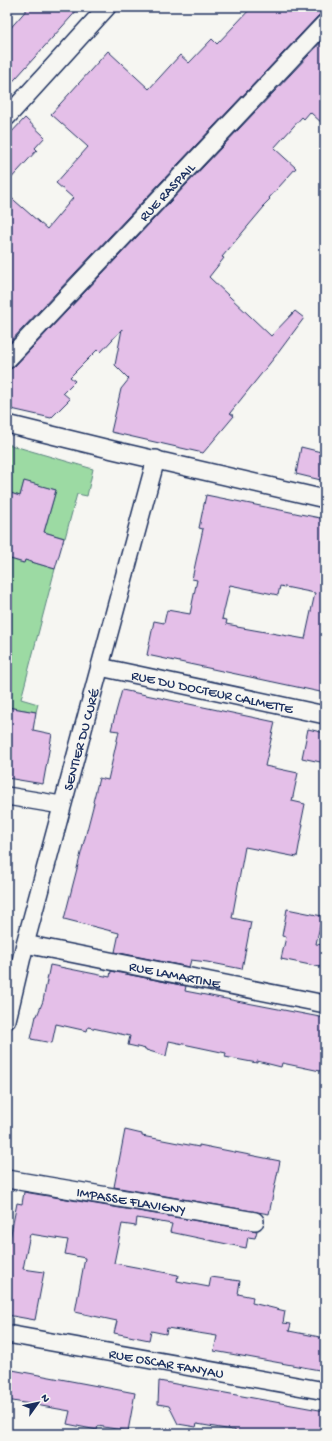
<svg xmlns="http://www.w3.org/2000/svg" width="332" height="1441" viewBox="0 0 332 1441" font-family="'Gochi Hand',sans-serif">
<rect width="100%" height="100%" fill="#f6f6f2"/>
<filter id="ink" filterUnits="userSpaceOnUse"><feTurbulence type="fractalNoise" baseFrequency=".025" numOctaves="2"/><feDisplacementMap in="SourceGraphic" scale="8" xChannelSelector="R" yChannelSelector="G"/><feConvolveMatrix kernelMatrix="1 2 1 2 8 2 1 2 1" color-interpolation-filters="sRGB"/></filter>
<g filter="url(#ink)">
<!-- green -->
<g fill="#9cdaa3" stroke="#5c8480">
<polygon points="7,444 93,469 87,496 77,494 65,538 44,532 56,490 24,482 20,496 7,492"/>
<polygon points="7,558 23,563 25,560 55,569 21,699 38,704 36,712 7,707"/>
</g>
<!-- building -->
<g fill="#e4bfe8" stroke="#1b2f5e" fill-rule="evenodd">
<polygon points="29,7 80,7 7,88 7,32"/>
<polygon points="252,7 325,7 325,13 318,16 7,345 7,194 47,229 73,198 56,183 88,147 51,114 108,51 149,89 180,55 189,63 212,39 217,44"/>
<polygon points="325,38 325,126 310,112 304,119 302,117 274,148 296,168 269,198 270,199 263,206 264,207 222,257 224,258 209,277 271,336 295,311 304,318 278,353 230,413 234,416 203,453 111,432 121,389 129,379 115,365 122,329 101,352 98,349 70,377 75,381 63,393 70,399 51,418 7,408 7,370 14,367"/>
<polygon points="25,118 45,137 35,148 37,150 7,183 7,137"/>
<polygon points="301,447 325,453 325,481 296,474"/>
<polygon points="24,481 56,490 44,532 64,538 55,569 25,560 24,563 7,558 7,492 20,496"/>
<path d="M206,495L325,519V635L321,655L325,656V693L147,655L154,621L164,623L167,610L190,614L197,580L192,579L203,529L199,528ZM230,585L278,595L280,586L315,593L305,639L237,627V626L226,624L227,620L222,619Z"/>
<polygon points="122,690 275,722 265,766 298,773 292,801 305,804 301,824 303,824 297,857 245,847 232,918 251,922 242,969 207,962 191,960 189,967 115,952 119,933 64,919 94,803 93,802 99,778 108,780 119,731 111,730"/>
<polygon points="7,707 36,712 33,730 52,734 43,784 7,778"/>
<polygon points="308,729 325,733 325,763 302,758"/>
<polygon points="287,909 322,916 316,944 325,945 325,968 281,959 286,937 282,936"/>
<polygon points="50,965 110,977 111,971 186,986 185,991 325,1018 325,1072 282,1063 281,1067 257,1061 257,1063 225,1057 226,1053 169,1041 166,1056 146,1050 146,1049 128,1045 130,1036 88,1027 87,1031 56,1024 52,1043 31,1039 36,1016 37,1016 43,1001"/>
<polygon points="125,1130 142,1134 142,1136 199,1147 199,1145 280,1161 269,1214 114,1187"/>
<polygon points="24,1192 257,1231 255,1238 248,1237 246,1248 170,1232 172,1224 137,1218 136,1226 122,1224 114,1263 178,1275 177,1281 209,1287 211,1277 240,1281 238,1294 253,1297 252,1303 285,1311 283,1323 291,1324 289,1331 325,1338 325,1371 214,1351 217,1336 167,1328 166,1334 151,1331 149,1340 114,1333 117,1321 75,1312 85,1258 65,1254 68,1240 30,1234 23,1269 44,1272 35,1320 7,1315 7,1254 17,1203 22,1204"/>
<polygon points="7,1369 135,1393 128,1431 98,1426 97,1430 67,1424 70,1411 7,1400"/>
<polygon points="159,1381 325,1411 325,1434 235,1434 235,1430 232,1430 197,1424 196,1427 178,1424 169,1406 158,1404"/>
</g>
<g fill="none" stroke-linecap="round" stroke-linejoin="round">
<!-- minor casing -->
<g stroke="#1b2f5e" stroke-width="20">
<g id="minor">
<polyline points="7,117 107,7"/>
<path id="s1" d="M7,360L325,23"/>
<polyline points="7,424 113,450 325,499"/>
<path id="s2" d="M100,667L325,715"/>
<polyline points="7,796 61,805"/>
<path id="s3" d="M25,944L325,1004"/>
<path id="s4" d="M7,1020L25,944L156,459"/>
<path id="s5" d="M7,1179L255,1221"/>
<path id="s6" d="M7,1334L325,1391"/>
</g>
</g>
<!-- minor -->
<use href="#minor" stroke="#f6f6f2" stroke-width="17"/>
</g>
</g>
<g text-anchor="middle" stroke-width="3" stroke-linejoin="round" paint-order="stroke">
<!-- street labels -->
<g font-size="14" fill="#1b2f5e" stroke="#f6f6f2">
<text dy="5" stroke="none"><textPath href="#s1" startOffset="232">RUE RASPAIL</textPath></text>
<text dy="5" stroke="none"><textPath href="#s2" startOffset="115">RUE DU DOCTEUR CALMETTE</textPath></text>
<text dy="5" stroke="none"><textPath href="#s4" startOffset="290">SENTIER DU CURÉ</textPath></text>
<text dy="5" stroke="none"><textPath href="#s3" startOffset="153">RUE LAMARTINE</textPath></text>
<text dy="5" stroke="none"><textPath href="#s5" startOffset="126">IMPASSE FLAVIGNY</textPath></text>
<text dy="5" stroke="none"><textPath href="#s6" startOffset="162">RUE OSCAR FANYAU</textPath></text>
</g>
</g>
<!-- margin -->
<rect width="332" height="1441" fill="none" stroke="#f6f6f2" stroke-width="24"/>
<rect x="12" y="12" width="308" height="1417" fill="none" stroke="#1b2f5e" stroke-width="1.5" filter="url(#ink)"/>
<!-- north arrow -->
<g transform="translate(38 1403) rotate(57)" stroke="#f6f6f2" stroke-width="3" paint-order="stroke">
<path d="M0-3L7 15L0 10L-7 15Z" fill="#1b2f5e"/>
<text y="-6" font-size="11" font-weight="bold" text-anchor="middle" fill="#1b2f5e">N</text>
</g>
</svg>
